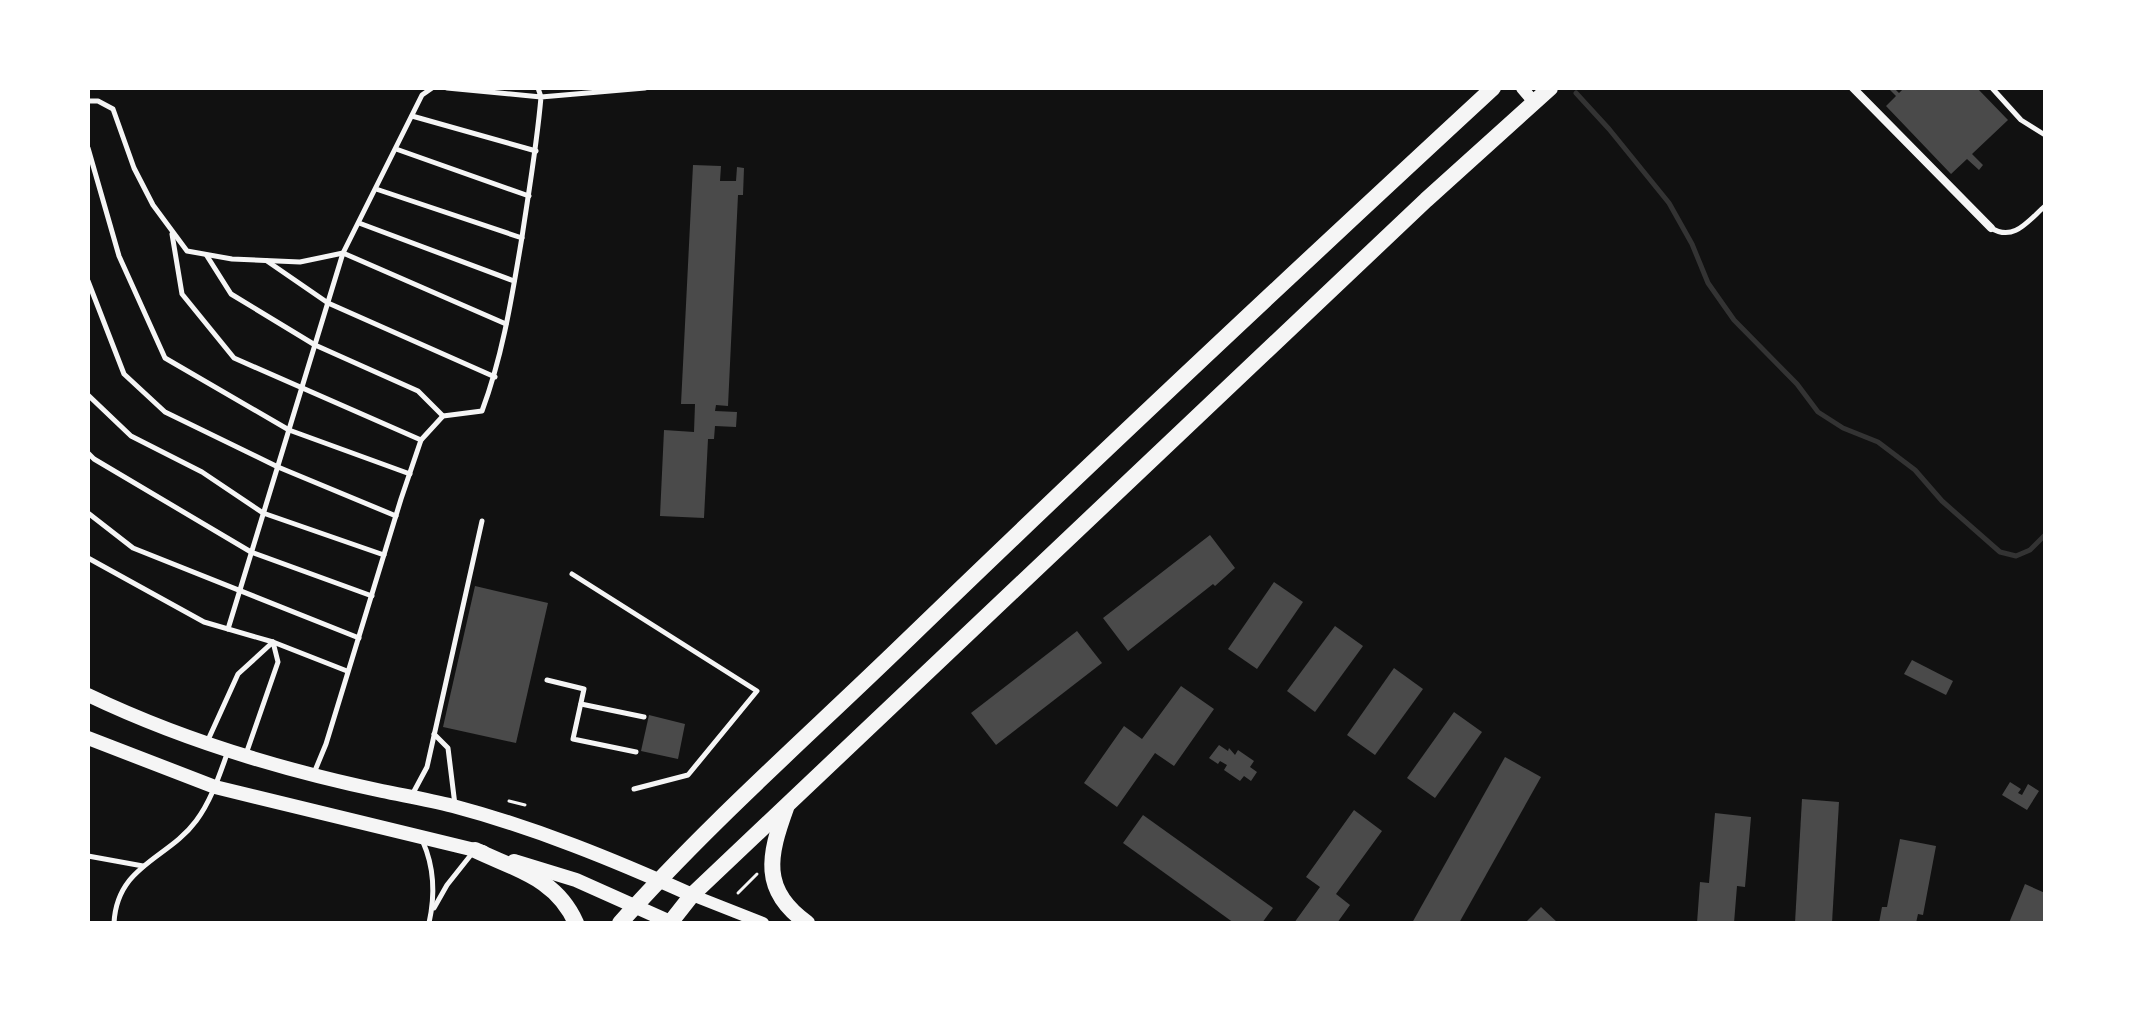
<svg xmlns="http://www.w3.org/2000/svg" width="2133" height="1011" viewBox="0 0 2133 1011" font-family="'Source Sans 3',sans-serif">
<rect width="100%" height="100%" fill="#111"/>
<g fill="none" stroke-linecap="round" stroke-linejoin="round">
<!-- stream -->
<polyline stroke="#333" stroke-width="5" points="1576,93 1609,129 1669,203 1692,244 1708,283 1734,320 1797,384 1818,412 1843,428 1878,442 1915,470 1942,501 2000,552 2016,556 2030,550 2045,535"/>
</g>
<!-- building -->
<g fill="#4a4a4a">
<polygon points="1888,88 1894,88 1899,93 1904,88 1977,88 2008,120 1972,154 1983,165 1979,170 1967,159 1951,174 1886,106 1896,96"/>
<polygon points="693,165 721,166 720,181 736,181 737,167 744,168 743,195 738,195 728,406 716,405 715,411 737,412 736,427 715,426 714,439 708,439 704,518 660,516 664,430 694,432 695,404 681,404"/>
<polygon points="1210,535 1235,568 1215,586 1213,584 1128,651 1103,618"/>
<polygon points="1274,582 1303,602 1257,669 1228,649"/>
<polygon points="475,586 548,603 516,743 443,727"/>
<polygon points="1335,626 1363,646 1315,712 1287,691"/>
<polygon points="1077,631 1102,663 996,745 971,713"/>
<polygon points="1912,660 1953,681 1946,695 1904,674"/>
<polygon points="1394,668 1423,689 1375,755 1347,735"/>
<polygon points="1181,686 1214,709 1174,766 1155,753 1117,807 1084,783 1124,726 1142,739"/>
<polygon points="1454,712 1482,732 1435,798 1407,778"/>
<polygon points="649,715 685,724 678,759 641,751"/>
<polygon points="1219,745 1228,751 1229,748 1235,755 1238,750 1254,761 1250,767 1257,772 1251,781 1244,776 1240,781 1224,770 1227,765 1220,761 1218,764 1209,758"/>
<polygon points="1505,757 1541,777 1459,923 1412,923"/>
<polygon points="2010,782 2021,789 2018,793 2022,795 2028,784 2039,791 2027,810 2002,795"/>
<polygon points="1802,799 1839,802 1832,923 1795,923"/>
<polygon points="1354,810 1382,831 1336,894 1350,905 1337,923 1294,923 1320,887 1306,877"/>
<polygon points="1715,813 1751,817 1745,887 1737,886 1734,923 1697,923 1700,882 1709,883"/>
<polygon points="1143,815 1273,908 1262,923 1234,923 1123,843"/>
<polygon points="1900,839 1936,846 1923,915 1918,914 1916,923 1879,923 1882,907 1887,907"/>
<polygon points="2025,884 2045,893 2045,923 2009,923"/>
<polygon points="1541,907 1558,923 1525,923"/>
</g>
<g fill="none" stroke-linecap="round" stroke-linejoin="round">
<!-- path -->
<g stroke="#f5f5f5" stroke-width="3">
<polyline points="509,801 525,805"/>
<polyline points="738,893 757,874"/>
</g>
<!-- service -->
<g stroke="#f5f5f5" stroke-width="5">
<polyline points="447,88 541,97 538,88"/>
<polyline points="1992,88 2021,120 2045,135"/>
<polyline points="88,101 98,101 113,109 134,168 153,205 187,251 232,259 300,262 343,253 422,95 432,88"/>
<polyline points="412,116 536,151"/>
<polyline points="88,148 119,256 165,358 289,430 410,474"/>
<polyline points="396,149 529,196"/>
<polyline points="376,189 522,238"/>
<polyline points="359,223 514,281"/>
<path d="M1991,228C2014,242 2028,221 2045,206"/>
<polyline points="172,234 182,294 234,358 421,440"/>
<polyline points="207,256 231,294 315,345 418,391 443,416"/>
<polyline points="267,261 328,303 495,377"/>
<polyline points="88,281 124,374 165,412 278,467 396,516"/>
<polyline points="88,395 131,436 202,472 263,513 384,555"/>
<polyline points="88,453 94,459 251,552 372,596"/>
<polyline points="88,513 133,548 359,638"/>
<polyline points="88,558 204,622 273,642 347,671"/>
<polyline points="572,574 757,691 688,775 634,789"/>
<polyline points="228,629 343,253 506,324"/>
<polyline points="547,680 584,689 573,739 636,752"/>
<polyline points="581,704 644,717"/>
<polyline points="434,734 448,748 455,805"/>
<polyline points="208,740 238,674 273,642 278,662 246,754"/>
<path d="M314,773L326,744L401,499L421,440L443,416L482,411C503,355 512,296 522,237C529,190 537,144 541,97L645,88"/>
<polyline points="412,795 427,767 482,521"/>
<path d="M423,842C434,867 435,896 429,923"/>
<polyline points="88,856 143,866"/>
<polyline points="434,908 447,885 474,851"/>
<path d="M114,923C117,865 168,859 196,821C211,801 219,776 227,754"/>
</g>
<!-- minor -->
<polyline stroke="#f5f5f5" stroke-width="8" points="1853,88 1991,228"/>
<!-- tertiary -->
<g stroke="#f5f5f5" stroke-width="12">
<polyline points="1522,88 1534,102"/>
<polyline points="692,895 763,923"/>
</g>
<!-- secondary -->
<g stroke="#f5f5f5" stroke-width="14">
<path d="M88,695C180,739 282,770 382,791C406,796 429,800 453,806C536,828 614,860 692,895"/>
<polyline points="88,738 215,787 483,852"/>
<polyline points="514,861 576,880 670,922"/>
</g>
<!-- primary -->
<g stroke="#f5f5f5" stroke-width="16">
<path d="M786,808C769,855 760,890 807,923"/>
<path d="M475,850C517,870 556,878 576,923"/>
<path d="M620,923C707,825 807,737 901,646C1096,457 1294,272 1493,88"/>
<polyline points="670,923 692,895 1426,200 1550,88"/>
</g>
</g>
<!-- border -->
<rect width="2133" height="1011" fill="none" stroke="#ffffff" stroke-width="180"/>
</svg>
